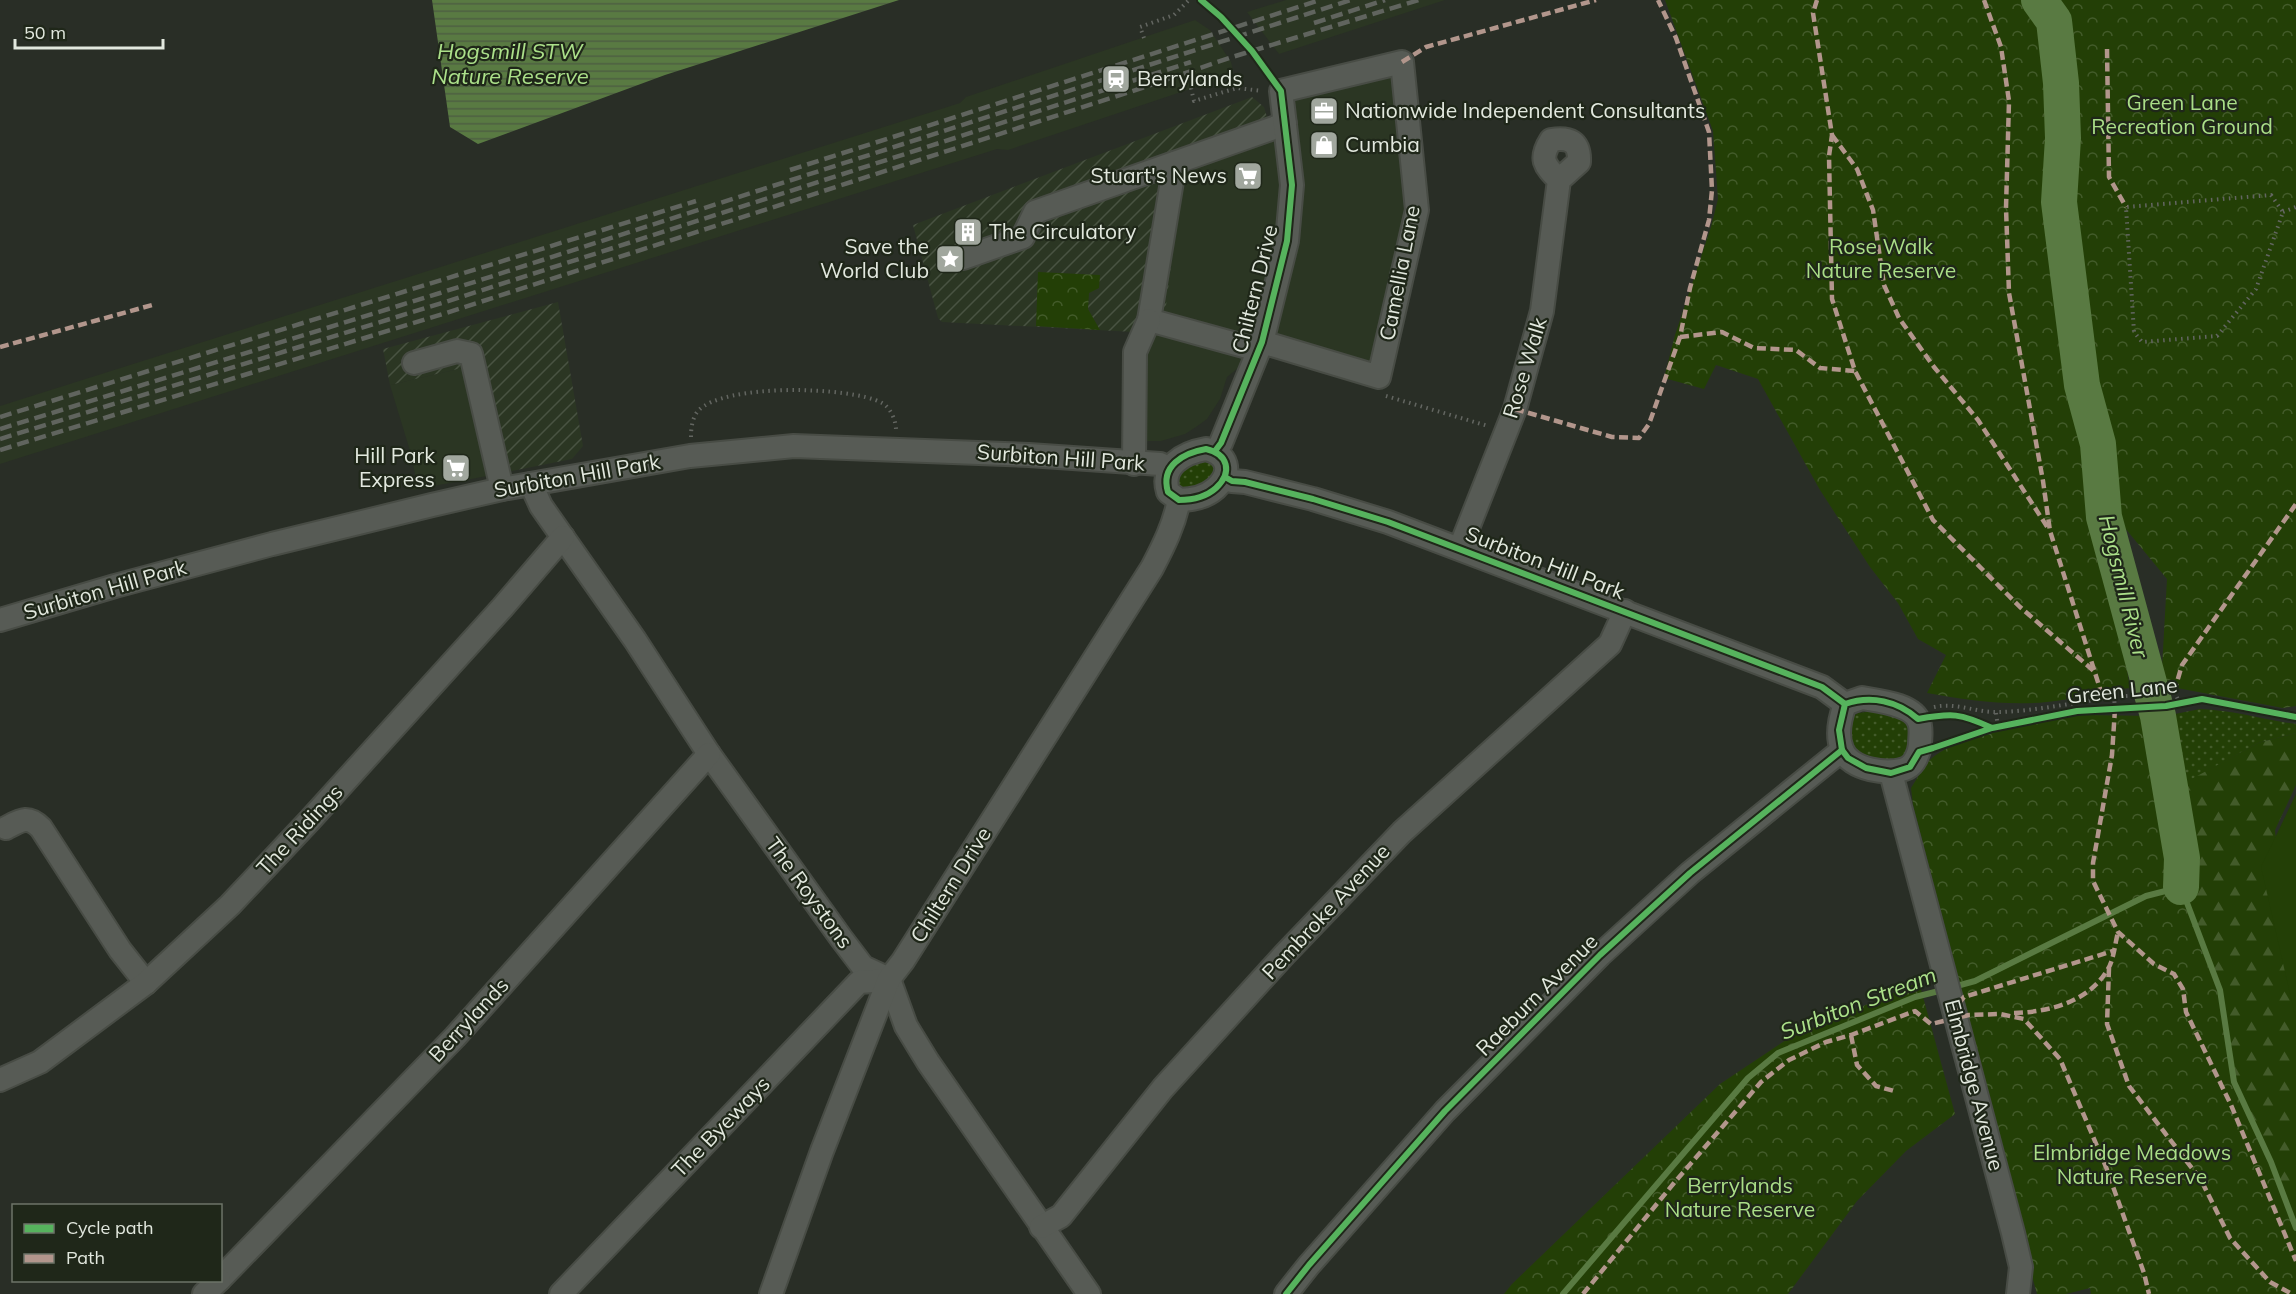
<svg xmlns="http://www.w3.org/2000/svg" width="2296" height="1294" viewBox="0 0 2296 1294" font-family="Mulish,sans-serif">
<defs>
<pattern id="industrial-furrows" width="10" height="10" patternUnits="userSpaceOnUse" patternTransform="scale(1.5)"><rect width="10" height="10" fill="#2b3623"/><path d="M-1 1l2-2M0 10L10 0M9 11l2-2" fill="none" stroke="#495342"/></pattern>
<pattern id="grass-dots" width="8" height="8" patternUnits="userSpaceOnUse" patternTransform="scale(1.5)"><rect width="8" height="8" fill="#233f06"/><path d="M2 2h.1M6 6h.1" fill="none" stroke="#435b2a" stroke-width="1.8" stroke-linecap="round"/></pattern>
<pattern id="forest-firs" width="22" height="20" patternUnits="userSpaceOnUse" patternTransform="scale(1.5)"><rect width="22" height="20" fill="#233f06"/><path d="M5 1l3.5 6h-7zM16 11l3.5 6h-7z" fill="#435b2a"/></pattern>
<pattern id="park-crowns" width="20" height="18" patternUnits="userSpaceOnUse" patternTransform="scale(1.5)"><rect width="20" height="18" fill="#233f06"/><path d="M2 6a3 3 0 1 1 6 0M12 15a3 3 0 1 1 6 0" fill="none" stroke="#435b2a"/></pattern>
<pattern id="water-rules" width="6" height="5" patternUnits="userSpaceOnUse" patternTransform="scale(1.5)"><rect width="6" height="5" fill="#597a42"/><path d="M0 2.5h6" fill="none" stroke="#4e6042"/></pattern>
</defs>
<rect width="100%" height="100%" fill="#292e26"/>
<!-- built -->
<g fill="#2b3623">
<polygon points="1286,0 1445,0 1279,54 1247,12"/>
<polygon points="1195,20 1210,30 1231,62 1233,71 1220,79 1008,150 997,149 0,464 0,406 960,103 966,97"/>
<polygon points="1401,52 1417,210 1378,375 1271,341 1227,377 1220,399 1207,419 1196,427 1185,434 1161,441 1140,441 1144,348 1183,169 1273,137 1298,87"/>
<polygon points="462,368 487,476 412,490 416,479 411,454 390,385"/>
</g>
<!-- industrial -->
<g fill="url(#industrial-furrows)">
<polygon points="1252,97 1264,107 1273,137 1183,169 1165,314 1134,332 942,322 938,318 913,225"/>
<polygon points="558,302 583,446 572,459 487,476 462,368 390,385 383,349"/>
</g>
<!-- grass -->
<g fill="url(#grass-dots)">
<path d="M1205,458L1218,467L1213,479C1199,485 1185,495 1174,481L1179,471Z"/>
<path d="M2200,709C2233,710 2264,720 2296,724V733L2258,743L2175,789L2165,716Z"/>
<path d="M1874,711C1887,713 1908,716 1911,732C1912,738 1910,747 1909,753C1906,755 1902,759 1897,761C1887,764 1860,756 1853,747C1847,739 1849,728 1849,719L1858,713Z"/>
</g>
<!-- forest -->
<polygon fill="url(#forest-firs)" points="2296,733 2296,785 2275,830 2286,934 2296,994 2296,1294 2135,834 2186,782 2258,743"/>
<!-- park -->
<g fill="url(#park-crowns)">
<path d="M1665,0H2029L2048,24L2052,75L2053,248L2074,402L2092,459L2130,688C2102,691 2075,699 2047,702C2007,706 1967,700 1927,693L1946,655L1918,639L1898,603L1870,567L1820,490L1758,379L1716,365L1704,389L1664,378L1675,335L1711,227L1718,199L1713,131Z"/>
<polygon points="2049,0 2296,0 2296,706 2283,708 2161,685 2167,579 2120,522 2085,351 2069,203 2066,27"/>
<polygon points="1038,272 1100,275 1099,288 1089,293 1088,309 1100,330 1036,326"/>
<path d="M2082,715L2158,716L2182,858L2181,887L2220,990L2234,1082L2271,1162L2296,1228V1294H2091L2090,1288L2066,1294H2037L1987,1113L1968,1015L1913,805L1911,788C1917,779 1924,765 1932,758C1961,733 2044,722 2082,715Z"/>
<polygon points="1919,982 1955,1114 1906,1151 1857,1201 1788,1294 1504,1294 1512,1284 1720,1084 1789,1038"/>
</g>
<!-- pitch -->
<polygon fill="#233f06" points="2296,794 2296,1020 2261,867"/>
<!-- water -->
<polygon fill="url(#water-rules)" points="432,0 899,0 665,75 478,144 450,127"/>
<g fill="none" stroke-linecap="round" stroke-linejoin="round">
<!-- stream -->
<g stroke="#597a42" stroke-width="6">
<polyline points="1953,987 1975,981 2146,896 2181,887 2220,990 2234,1082 2271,1162 2296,1228"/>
<polyline points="1563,1294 1748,1078 1778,1053 1915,997 1943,990"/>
</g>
<!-- river -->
<polyline stroke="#597a42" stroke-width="36" points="2039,0 2054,21 2061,83 2063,138 2059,202 2082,385 2098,444 2104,517 2158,716 2182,858 2181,887"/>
<!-- minor casing -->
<g stroke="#484c45" stroke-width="26">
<g id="minor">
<polyline points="1175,163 1149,320 1258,350"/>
<polyline points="963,258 1023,237 1035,212 1285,124"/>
<polyline points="414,363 457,351 471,354 502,489"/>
<path d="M1206,449C1228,454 1233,472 1216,488C1206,497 1191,500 1179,500L1168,492C1160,466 1183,453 1206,449Z"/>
<polyline points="1215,451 1221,443 1262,342 1287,241 1292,185 1281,91 1402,62 1417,210 1379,377 1262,342"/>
<polyline points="1134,464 1135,352 1149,320"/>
<polyline points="1225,477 1232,481 1245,482 1313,499 1388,522 1822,687 1845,704"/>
<polyline points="531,484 541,506 635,640 709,754 841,938 863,967 889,979 906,1026 928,1062 1089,1294"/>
<path d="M1460,548L1515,409L1542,311L1559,180L1579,162C1580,141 1569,137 1551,140C1539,159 1544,165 1559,180"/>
<polyline points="0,620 115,586 272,544 432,505 502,489 690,456 794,446 1029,455 1160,464 1169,468"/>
<path d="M1862,698C1878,701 1913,704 1919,722C1922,729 1920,737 1920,745C1919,753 1915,764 1907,768C1890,776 1849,770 1842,749C1836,735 1840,718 1845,704Z"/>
<polyline points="1891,773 2013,1233 2021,1267 2018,1294"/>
<path d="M6,828C21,820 28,815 41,828L120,950L146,983"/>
<polyline points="0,1080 40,1062 146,983 230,905 310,820 502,608 563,537"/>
<polyline points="1041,1227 1061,1216 1163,1088 1285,954 1402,832 1610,644 1625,611"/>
<polyline points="220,1279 455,1037 709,754"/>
<polyline points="204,1294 219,1280"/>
<polyline points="561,1294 859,982 888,980"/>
<path d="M771,1294L822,1151L889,979L903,961L1152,568C1164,545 1174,525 1179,500"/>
<polyline points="1286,1294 1309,1265 1445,1111 1600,955 1690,873 1842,750"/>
</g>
</g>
<!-- path -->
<g stroke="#636661" stroke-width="4" stroke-dasharray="1.5 4.5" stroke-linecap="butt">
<polyline points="1144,38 1140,27 1174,15 1189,0"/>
<polyline points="1191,88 1194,101 1237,88 1262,91"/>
<polygon points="2271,195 2283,212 2256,289 2217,336 2142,342 2134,332 2126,207"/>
<polyline points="2283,212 2296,207"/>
<polyline points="1386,396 1488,426"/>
<path d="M691,437C691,429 692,418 698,411C723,383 851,386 882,403C891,408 896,421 896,430"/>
<polyline points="2114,697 2174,692 2180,703"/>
<path d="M1934,707C1956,702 1977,713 1999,712C2037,711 2076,702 2114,697L2115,709"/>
<polyline points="1996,713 1998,727"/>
</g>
<!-- minor -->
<use href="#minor" stroke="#575b55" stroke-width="22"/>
<!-- rail -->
<g stroke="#60645e" stroke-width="4.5" stroke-dasharray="12 6" stroke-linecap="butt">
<polyline points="1314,23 1385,0"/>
<polyline points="790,170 1320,0"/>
<polyline points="0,417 696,201"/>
<polyline points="0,429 440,293 1351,0"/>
<polyline points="0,439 442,303 1191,62"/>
<polyline points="0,450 446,313 1145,87 1229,58 1419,0"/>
</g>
<!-- quiet -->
<g stroke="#b2968c" stroke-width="4.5" stroke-dasharray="9 4.5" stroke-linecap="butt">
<polyline points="1817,0 1813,13 1832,135 1829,156 1832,299 1855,371 1933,520 2020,607 2095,672"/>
<polyline points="1984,0 2001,47 2009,101 2006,208 2009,293 2043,481 2050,531 2103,698"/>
<polyline points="2107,49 2109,177 2126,207"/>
<polyline points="1402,62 1426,47 1596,0"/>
<polyline points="1832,135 1857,169 1873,210 1884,285 1899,318 1934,367 1978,420 2048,528"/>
<polyline points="1680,337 1722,332 1754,348 1796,350 1820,368 1855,371"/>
<polyline points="0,347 156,304"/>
<polyline points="1515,409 1612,437 1639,438 1649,424 1680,337 1690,288 1709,220 1712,190 1709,132 1676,38 1658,0"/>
<polyline points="2174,692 2182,665 2296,504"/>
<polyline points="2115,709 2112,755 2093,863 2093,881 2118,932 2154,964 2174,974 2183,989 2186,1012 2231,1105 2296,1261"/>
<polyline points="2109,968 2107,1024 2129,1086 2201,1180 2230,1238 2270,1282 2292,1294"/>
<path d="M2014,1013C2049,1012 2089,1002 2108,969C2114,959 2115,943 2118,932"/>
<polyline points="1955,1017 1959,1003 1964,997 2113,951"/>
<polyline points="1851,1035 1857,1065 1876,1086 1894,1091"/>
<polyline points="1583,1294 1674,1183 1761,1082 1789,1060 1826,1042 1851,1035 1915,1011 1931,1024 1969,1015 2000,1014 2024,1019 2060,1059 2106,1167 2144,1273 2149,1294"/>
</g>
<!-- cycleway casing -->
<g stroke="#1f2719" stroke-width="10">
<g id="cycleway">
<polyline points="1201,0 1221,17 1252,51 1281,91 1292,185 1287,241 1262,342 1221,443 1215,451"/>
<path d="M1206,449C1228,454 1233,472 1216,488C1206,497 1191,500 1179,500L1168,492C1160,466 1183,453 1206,449Z"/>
<polyline points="1225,477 1232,481 1245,482 1313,499 1388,522 1822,687 1845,704"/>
<path d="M1992,728C1960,713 1952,713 1918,719C1898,701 1871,695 1845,704L1839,730L1842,750L1848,758L1866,768L1891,773L1910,767L1919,752L1933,748L1992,728L2077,711L2166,706L2202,699L2296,717"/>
<polyline points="1286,1294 1309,1265 1445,1111 1600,955 1690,873 1842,750"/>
</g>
</g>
<!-- cycleway -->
<use href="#cycleway" stroke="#56b35d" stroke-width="6"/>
</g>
<!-- icons -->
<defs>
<g id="station-square" transform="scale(1.5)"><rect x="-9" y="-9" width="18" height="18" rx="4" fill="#a1a79e" stroke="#1f2719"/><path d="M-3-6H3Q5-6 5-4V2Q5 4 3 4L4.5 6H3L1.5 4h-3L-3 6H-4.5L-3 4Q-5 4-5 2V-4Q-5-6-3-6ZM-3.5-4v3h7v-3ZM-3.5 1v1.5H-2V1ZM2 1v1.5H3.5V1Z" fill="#fff"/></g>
<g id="office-square" transform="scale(1.5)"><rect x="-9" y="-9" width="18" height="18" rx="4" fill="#a1a79e" stroke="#1f2719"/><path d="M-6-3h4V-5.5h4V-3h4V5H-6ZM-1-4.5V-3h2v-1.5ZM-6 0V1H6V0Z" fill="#fff"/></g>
<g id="shop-square" transform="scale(1.5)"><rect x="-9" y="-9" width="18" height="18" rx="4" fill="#a1a79e" stroke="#1f2719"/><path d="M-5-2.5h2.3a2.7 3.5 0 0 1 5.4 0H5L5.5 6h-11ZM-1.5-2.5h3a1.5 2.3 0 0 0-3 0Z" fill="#fff"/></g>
<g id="supermarket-square" transform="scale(1.5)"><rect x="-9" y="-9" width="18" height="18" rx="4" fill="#a1a79e" stroke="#1f2719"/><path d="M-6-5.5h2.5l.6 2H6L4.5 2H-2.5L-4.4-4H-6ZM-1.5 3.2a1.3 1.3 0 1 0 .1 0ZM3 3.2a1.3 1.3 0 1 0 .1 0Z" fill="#fff"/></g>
<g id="building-square" transform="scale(1.5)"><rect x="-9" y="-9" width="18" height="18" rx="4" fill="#a1a79e" stroke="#1f2719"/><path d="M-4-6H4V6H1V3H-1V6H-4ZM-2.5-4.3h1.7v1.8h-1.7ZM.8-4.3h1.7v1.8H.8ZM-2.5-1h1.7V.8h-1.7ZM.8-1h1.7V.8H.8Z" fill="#fff"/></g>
<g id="sight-square" transform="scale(1.5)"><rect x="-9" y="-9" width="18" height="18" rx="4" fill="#a1a79e" stroke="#1f2719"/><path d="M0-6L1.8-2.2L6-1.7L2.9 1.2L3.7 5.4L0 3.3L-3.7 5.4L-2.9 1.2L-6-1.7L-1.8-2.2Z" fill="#fff"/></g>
</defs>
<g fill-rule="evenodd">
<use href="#station-square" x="1116" y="79"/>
<use href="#office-square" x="1324" y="111"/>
<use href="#shop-square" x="1324" y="145"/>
<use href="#supermarket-square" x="1248" y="176"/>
<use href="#building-square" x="968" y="232"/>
<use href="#sight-square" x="950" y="259"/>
<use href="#supermarket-square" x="456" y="468"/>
</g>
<g text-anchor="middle" stroke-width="4.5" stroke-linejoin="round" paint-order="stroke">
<!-- poi labels -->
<g font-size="21" fill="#e2e8de" stroke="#1f2719" text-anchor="start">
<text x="1137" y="86">Berrylands</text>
<text x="1345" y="118">Nationwide Independent Consultants</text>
<text x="1345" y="152">Cumbia</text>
<text x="1227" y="183" text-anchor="end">Stuart's News</text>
<text x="989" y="239">The Circulatory</text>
<text x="929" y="254" text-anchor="end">Save the<tspan x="929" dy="24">World Club</tspan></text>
<text x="435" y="463" text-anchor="end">Hill Park<tspan x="435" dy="24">Express</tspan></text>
</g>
<!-- park labels -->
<g font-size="21" fill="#aade87" stroke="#1f2719">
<text x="2182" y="110">Green Lane<tspan x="2182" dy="24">Recreation Ground</tspan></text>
<text x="1881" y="254">Rose Walk<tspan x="1881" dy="24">Nature Reserve</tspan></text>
<text x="2132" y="1160">Elmbridge Meadows<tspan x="2132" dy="24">Nature Reserve</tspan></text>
<text x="1740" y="1193">Berrylands<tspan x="1740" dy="24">Nature Reserve</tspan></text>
</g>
<!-- street labels -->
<g font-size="21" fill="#e2e8de" stroke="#1f2719">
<text transform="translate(1400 273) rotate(-79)" y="7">Camellia Lane</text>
<text transform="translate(1255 289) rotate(-76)" y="7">Chiltern Drive</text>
<text transform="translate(1525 368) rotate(-73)" y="7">Rose Walk</text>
<text transform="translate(1061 458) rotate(4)" y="7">Surbiton Hill Park</text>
<text transform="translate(577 476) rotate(-10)" y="7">Surbiton Hill Park</text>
<text transform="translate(1545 563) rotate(21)" y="7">Surbiton Hill Park</text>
<text transform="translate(105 590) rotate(-16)" y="7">Surbiton Hill Park</text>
<text transform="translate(2122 691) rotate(-6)" y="7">Green Lane</text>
<text transform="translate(300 830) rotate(-47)" y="7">The Ridings</text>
<text transform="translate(951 885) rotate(-58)" y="7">Chiltern Drive</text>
<text transform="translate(809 893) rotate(54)" y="7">The Roystons</text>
<text transform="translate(1326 912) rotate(-47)" y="7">Pembroke Avenue</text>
<text transform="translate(1537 995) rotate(-45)" y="7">Raeburn Avenue</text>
<text transform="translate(469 1020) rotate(-47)" y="7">Berrylands</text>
<text transform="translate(1974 1085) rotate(75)" y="7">Elmbridge Avenue</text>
<text transform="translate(721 1127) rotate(-46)" y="7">The Byeways</text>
</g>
<!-- water labels -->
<g font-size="22" font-style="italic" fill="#ace18a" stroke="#1f2719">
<text x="510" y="59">Hogsmill STW<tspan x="510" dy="25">Nature Reserve</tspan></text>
<text transform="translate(2124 586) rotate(76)" y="8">Hogsmill River</text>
<text transform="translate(1858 1003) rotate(-21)" y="8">Surbiton Stream</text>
</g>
</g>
<!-- legend -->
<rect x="12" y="1204" width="210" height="78" fill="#1f2719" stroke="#6d7468" stroke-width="1.5"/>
<rect x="24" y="1224" width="30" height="9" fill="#56b35d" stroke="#6d7468" stroke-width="1.5"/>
<text x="66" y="1234" font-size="18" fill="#e2e8de">Cycle path</text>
<rect x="24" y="1254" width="30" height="9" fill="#b2968c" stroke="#6d7468" stroke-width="1.5"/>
<text x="66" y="1264" font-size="18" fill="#e2e8de">Path</text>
<!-- scale -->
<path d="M15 39v9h148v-9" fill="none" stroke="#e2e8de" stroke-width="3"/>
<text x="24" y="39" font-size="18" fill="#e2e8de" stroke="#1f2719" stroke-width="4.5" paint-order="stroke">50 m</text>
</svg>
